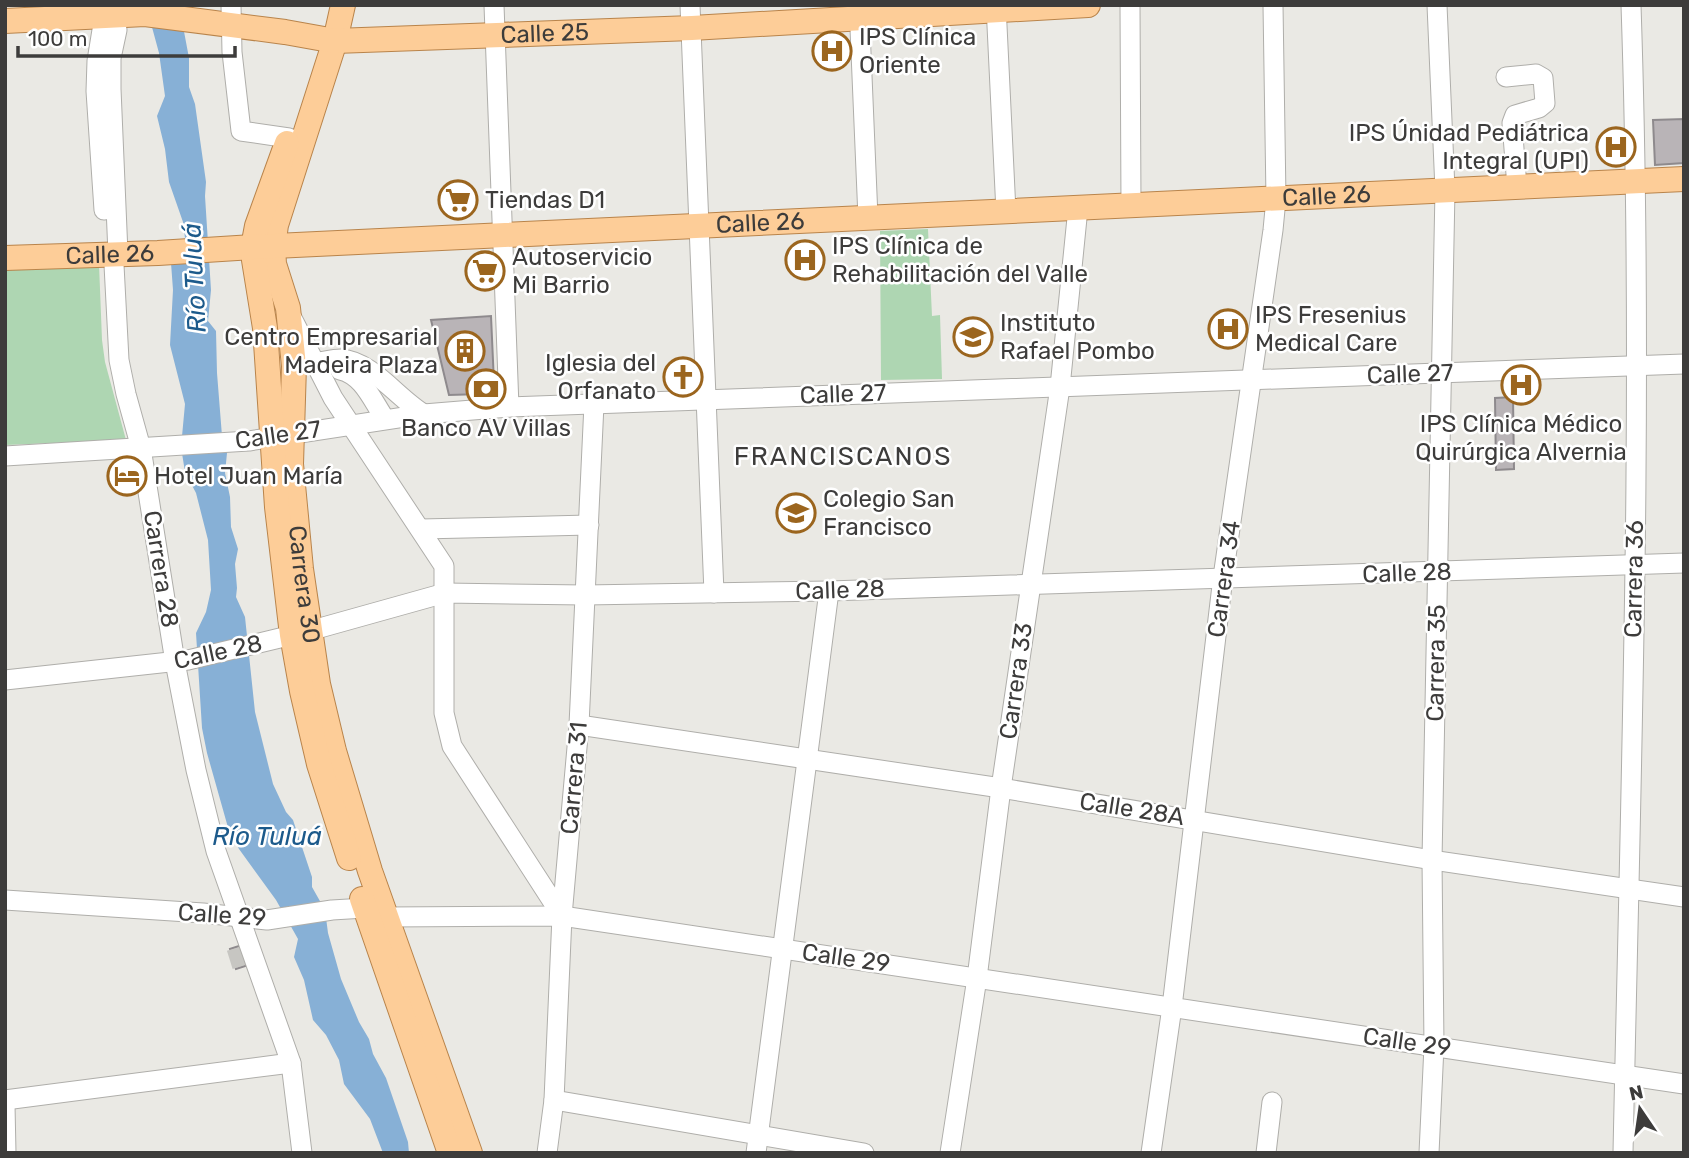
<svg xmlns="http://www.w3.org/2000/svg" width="1689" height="1158" viewBox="0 0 1689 1158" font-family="Rubik,sans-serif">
<rect width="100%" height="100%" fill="#eae9e4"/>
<!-- green -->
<g fill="#aed6b2">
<polygon points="928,229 932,316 940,315 942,379 881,380 880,231"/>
<polygon points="99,264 102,340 105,362 126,440 5,445 5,266"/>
</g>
<!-- water -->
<polygon fill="#87b0d6" points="146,5 179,5 189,58 189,87 195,104 206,182 205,196 211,290 208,321 216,331 217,373 222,436 228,443 225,473 230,497 231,527 238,549 235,564 237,588 236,597 245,617 255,712 273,784 286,812 293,820 312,877 312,887 325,910 328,933 341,979 359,1022 369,1039 373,1054 386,1078 408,1142 409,1153 383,1153 370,1119 344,1084 339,1060 326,1035 313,1020 304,980 294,957 298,939 276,900 239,849 229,831 207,753 202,728 196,633 206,612 211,590 208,540 196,493 185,472 181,447 185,404 170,345 173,290 171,263 185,238 183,222 169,182 165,149 157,116 165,96 159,53"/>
<!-- building -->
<g fill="#b9b4b7" stroke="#8e8a8d" stroke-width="2">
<polygon points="1684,119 1684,163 1655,165 1653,120"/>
<polygon points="491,316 494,383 482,394 449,395 431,320"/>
<polygon points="1529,383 1530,397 1517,398 1516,384"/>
<polygon points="1513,397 1514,469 1496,470 1495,398"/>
<polygon points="242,945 248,965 236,969 230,949"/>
</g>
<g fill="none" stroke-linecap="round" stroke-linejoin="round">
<!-- minor-tunnel -->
<polyline stroke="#c7c6c2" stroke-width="19" stroke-dasharray="19 10" stroke-linecap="butt" points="236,948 242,967"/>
<!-- minor casing -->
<g stroke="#afaeaa" stroke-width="21">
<g id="minor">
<polyline points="231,5 232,52 241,131 289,138"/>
<polyline points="494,5 509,407"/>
<polyline points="690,5 714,593"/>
<polyline points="859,5 868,218"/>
<polyline points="996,5 1006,212"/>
<polyline points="1130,5 1131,206"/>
<polyline points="114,16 117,30 111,58 111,89 118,254 114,265 119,360 126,394 141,448 175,662 196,770 216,851 291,1063 302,1153"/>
<polyline points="1506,77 1536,74 1543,78 1545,103 1539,108 1515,115 1512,123 1517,187"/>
<polyline points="104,210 96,91 97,61 102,30 118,9"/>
<polyline points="292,318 333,398 444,566 444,713 452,746 562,916"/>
<path d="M314,363C323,362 332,359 341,359C372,361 398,399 424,414"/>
<path d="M340,370C363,375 372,400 385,419"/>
<polyline points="5,456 249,441 424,414 509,407 1684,364"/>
<polyline points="421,529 589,525"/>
<polyline points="5,680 188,660 309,631 445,593 585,595 829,591 1684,563"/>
<polyline points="579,725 1001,788 1432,860 1684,897"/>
<polyline points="5,900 203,913 267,920 332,910 365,908 386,917 562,916 1684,1084"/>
<polyline points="5,1100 291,1063"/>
<polyline points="554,1100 864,1153"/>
<polyline points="5,1105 6,1153"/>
<polyline points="547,1153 554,1100 562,916 579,725 594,404"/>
<polyline points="756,1153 829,591"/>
<polyline points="950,1153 977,978 1001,788 1060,387 1078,208"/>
<polyline points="1151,1153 1172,1007 1223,577 1273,230 1276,199 1273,5"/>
<polyline points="1266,1153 1272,1102"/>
<polyline points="1429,1153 1434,1046 1432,860 1445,190 1437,5"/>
<path d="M1623,1153C1631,770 1644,388 1631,5"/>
</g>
</g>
<!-- major casing -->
<g stroke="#b9844b" stroke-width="26">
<g id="major">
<path id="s1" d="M343,5L335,41L276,225L273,247L274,264L288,308L294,366L291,464L301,569L318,684L334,751L370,871L470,1153"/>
<path id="s2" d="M5,21L145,14L285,32L335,41L692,28L1088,5"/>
<polyline points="287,143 257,226 253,247 254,260 265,328 277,507 292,635 302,691 319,764 349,858"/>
<path id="s3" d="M5,258L158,253L253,247L1684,179"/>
<polyline points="362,899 450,1153"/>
</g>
</g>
<!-- minor -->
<use href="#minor" stroke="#fff" stroke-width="19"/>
<!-- major -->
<use href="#major" stroke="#fdcd98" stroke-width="24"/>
</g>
<!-- icons -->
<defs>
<g id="hospital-ring" transform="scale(2.0125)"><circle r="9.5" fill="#fff" stroke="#9b651e" stroke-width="1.5"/><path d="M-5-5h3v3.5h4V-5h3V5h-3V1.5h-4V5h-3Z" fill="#9b651e"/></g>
<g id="supermarket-ring" transform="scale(2.0125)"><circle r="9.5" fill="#fff" stroke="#9b651e" stroke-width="1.5"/><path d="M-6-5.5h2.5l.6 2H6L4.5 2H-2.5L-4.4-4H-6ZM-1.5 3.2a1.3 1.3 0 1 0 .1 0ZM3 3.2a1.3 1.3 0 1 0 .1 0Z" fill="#9b651e"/></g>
<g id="school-ring" transform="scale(2.0125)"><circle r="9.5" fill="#fff" stroke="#9b651e" stroke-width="1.5"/><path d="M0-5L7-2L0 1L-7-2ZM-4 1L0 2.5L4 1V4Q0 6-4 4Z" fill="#9b651e"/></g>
<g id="building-ring" transform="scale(2.0125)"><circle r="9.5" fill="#fff" stroke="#9b651e" stroke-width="1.5"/><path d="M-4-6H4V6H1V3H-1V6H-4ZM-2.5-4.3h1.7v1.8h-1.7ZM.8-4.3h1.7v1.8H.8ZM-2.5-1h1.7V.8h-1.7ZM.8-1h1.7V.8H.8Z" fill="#9b651e"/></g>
<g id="church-ring" transform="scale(2.0125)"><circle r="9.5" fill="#fff" stroke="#9b651e" stroke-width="1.5"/><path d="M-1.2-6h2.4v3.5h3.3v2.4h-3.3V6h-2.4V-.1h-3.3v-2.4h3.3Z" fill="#9b651e"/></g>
<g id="bank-ring" transform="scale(2.0125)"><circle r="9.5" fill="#fff" stroke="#9b651e" stroke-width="1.5"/><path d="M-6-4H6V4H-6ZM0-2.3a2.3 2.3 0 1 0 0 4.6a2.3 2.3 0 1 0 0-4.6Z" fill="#9b651e"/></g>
<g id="hotel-ring" transform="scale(2.0125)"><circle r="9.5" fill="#fff" stroke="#9b651e" stroke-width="1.5"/><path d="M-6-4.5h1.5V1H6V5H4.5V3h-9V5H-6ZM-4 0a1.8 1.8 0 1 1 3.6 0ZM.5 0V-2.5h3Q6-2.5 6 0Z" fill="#9b651e"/></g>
</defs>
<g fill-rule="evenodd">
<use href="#hospital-ring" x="832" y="51"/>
<use href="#hospital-ring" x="1616" y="147"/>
<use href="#supermarket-ring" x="458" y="200"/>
<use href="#hospital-ring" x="805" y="260"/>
<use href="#supermarket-ring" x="485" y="271"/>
<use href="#hospital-ring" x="1228" y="329"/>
<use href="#school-ring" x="973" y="337"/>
<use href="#building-ring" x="465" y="351"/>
<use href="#church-ring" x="683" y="377"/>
<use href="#hospital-ring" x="1521" y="385"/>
<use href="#bank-ring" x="486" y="389"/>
<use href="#hotel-ring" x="127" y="476"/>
<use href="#school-ring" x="796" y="513"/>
</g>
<g text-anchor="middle" stroke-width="5" stroke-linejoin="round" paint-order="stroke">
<!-- street labels -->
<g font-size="24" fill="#3d3c3b" stroke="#fff">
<text dy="8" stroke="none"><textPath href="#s2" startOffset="542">Calle 25</textPath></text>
<text dy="8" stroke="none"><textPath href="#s3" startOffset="1323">Calle 26</textPath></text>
<text dy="8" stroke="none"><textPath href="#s3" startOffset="756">Calle 26</textPath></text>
<text dy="8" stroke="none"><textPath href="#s3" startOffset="105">Calle 26</textPath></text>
<text transform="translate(1410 374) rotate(-2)" y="8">Calle 27</text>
<text transform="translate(843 394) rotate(-2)" y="8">Calle 27</text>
<text transform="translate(278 435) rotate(-8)" y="8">Calle 27</text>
<text transform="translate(161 569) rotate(81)" y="8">Carrera 28</text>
<text transform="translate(1407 573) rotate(-2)" y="8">Calle 28</text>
<text transform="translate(1224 579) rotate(-82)" y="8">Carrera 34</text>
<text transform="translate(1634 579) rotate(-89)" y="8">Carrera 36</text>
<text dy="8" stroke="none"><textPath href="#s1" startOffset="593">Carrera 30</textPath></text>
<text transform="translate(840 590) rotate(-2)" y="8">Calle 28</text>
<text transform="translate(218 652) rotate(-12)" y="8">Calle 28</text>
<text transform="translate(1436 663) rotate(-89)" y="8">Carrera 35</text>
<text transform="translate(1016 681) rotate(-82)" y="8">Carrera 33</text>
<text transform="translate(574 778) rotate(-85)" y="8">Carrera 31</text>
<text transform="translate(1132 809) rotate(9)" y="8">Calle 28A</text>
<text transform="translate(222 915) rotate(4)" y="8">Calle 29</text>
<text transform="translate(846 958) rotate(8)" y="8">Calle 29</text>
<text transform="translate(1407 1042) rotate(8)" y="8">Calle 29</text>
</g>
<!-- poi labels -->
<g font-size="24" fill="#3d3c3b" stroke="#fff" text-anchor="start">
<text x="859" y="45">IPS Clínica<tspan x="859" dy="28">Oriente</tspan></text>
<text x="1589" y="141" text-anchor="end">IPS Únidad Pediátrica<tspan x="1589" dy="28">Integral (UPI)</tspan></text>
<text x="485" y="208">Tiendas D1</text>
<text x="832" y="254">IPS Clínica de<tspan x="832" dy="28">Rehabilitación del Valle</tspan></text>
<text x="512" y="265">Autoservicio<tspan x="512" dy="28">Mi Barrio</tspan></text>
<text x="1255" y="323">IPS Fresenius<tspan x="1255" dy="28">Medical Care</tspan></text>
<text x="1000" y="331">Instituto<tspan x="1000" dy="28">Rafael Pombo</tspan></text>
<text x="438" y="345" text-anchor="end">Centro Empresarial<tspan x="438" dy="28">Madeira Plaza</tspan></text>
<text x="656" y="371" text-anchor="end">Iglesia del<tspan x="656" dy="28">Orfanato</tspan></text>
<text x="1521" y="432" text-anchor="middle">IPS Clínica Médico<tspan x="1521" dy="28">Quirúrgica Alvernia</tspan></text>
<text x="486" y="436" text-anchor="middle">Banco AV Villas</text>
<text x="154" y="484">Hotel Juan María</text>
<text x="823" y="507">Colegio San<tspan x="823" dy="28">Francisco</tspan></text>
</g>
<!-- water labels -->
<g font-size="26" font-style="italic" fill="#1c5a8b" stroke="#fff">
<text transform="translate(194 278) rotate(-93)" y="9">Río Tuluá</text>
<text x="267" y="845">Río Tuluá</text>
</g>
<!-- neighbourhood labels -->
<g font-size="26" letter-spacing="2" fill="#3d3c3b" stroke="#fff">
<text x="843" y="465">FRANCISCANOS</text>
</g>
</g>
<!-- border -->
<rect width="1689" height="1158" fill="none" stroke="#3d3c3b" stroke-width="14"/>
<!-- north arrow -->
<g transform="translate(1640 1109) rotate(347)" stroke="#ffffff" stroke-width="5" paint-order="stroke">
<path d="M0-5L12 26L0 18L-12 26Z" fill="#3d3c3b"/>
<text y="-10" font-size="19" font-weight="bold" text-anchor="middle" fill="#3d3c3b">N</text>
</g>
<!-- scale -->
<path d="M18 46v10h217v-10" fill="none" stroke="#3d3c3b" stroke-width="3.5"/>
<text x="28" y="46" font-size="21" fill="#3d3c3b" stroke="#ffffff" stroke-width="5" paint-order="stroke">100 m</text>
</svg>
